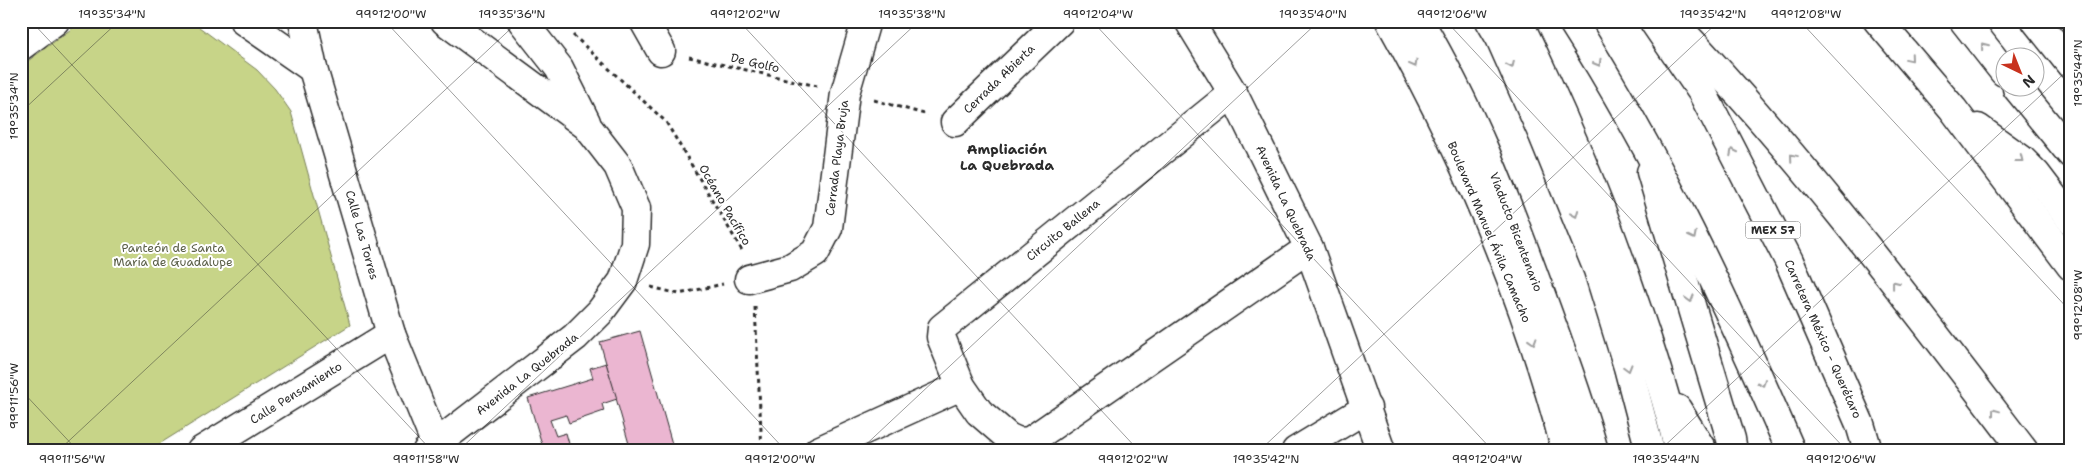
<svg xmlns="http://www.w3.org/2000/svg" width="2092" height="472" viewBox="0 0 2092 472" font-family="'Shantell Sans',sans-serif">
<rect width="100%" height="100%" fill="#fff"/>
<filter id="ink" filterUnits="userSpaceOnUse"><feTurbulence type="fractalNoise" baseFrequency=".02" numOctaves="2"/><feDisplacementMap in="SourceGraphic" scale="10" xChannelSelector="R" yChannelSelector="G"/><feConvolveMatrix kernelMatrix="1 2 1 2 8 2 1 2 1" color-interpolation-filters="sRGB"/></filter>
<g filter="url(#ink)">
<!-- green -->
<polygon fill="#c7d488" stroke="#79805a" points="82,21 191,21 257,70 275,89 291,112 350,325 148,451 21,451 21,66"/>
<!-- building -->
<g fill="#ebb6d1" stroke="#2b2b2b">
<polygon points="640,331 674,451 631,451 606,363 600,342"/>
<polygon points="606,363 617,399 602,404 604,411 569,423 566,415 550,420 556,436 566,433 571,451 544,451 528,398 593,378 590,368"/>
</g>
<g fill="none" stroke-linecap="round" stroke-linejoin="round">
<!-- minor casing -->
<g stroke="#2b2b2b" stroke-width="31">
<g id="minor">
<polyline points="244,21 313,69"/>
<polyline points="303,21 313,69 391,334 436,445"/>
<polyline points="522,21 559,68 586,122"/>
<polyline points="644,21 661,51"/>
<polyline points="1189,21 1233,93 1309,248 1381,451"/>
<polyline points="1878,21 1953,109 2071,266"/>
<polyline points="1964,21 2004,72"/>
<polyline points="2036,21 2071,65"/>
<polyline points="21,46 55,21"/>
<polyline points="2017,88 2071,154"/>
<polyline points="1233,93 942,328 941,337 961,386 979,412 1008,437 1019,442 1030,441 1309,248"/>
<polyline points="955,122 1060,21"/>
<polyline points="1978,128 2021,159 2036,174 2071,220"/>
<polyline points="1651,172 1731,439 1733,451"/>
<polyline points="749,279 790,268 815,253 828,228 845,93 866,21"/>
<polyline points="201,451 391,334"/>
<polyline points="427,451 575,337 600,312 623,281 635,244 636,208 618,166 587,126 445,21"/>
<polyline points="818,451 961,386"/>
<polyline points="1296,451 1367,408"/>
</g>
</g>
<!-- major casing -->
<g stroke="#2b2b2b" stroke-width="31">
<path id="major" d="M1390,21C1466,156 1527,301 1566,451"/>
</g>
<!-- highway casing -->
<g stroke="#2b2b2b" stroke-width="31">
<g id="highway">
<path d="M1419,21C1470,106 1506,199 1540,292C1559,344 1579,397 1594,451"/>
<polyline points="1490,21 1500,38 1543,135 1598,270 1628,367 1650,451"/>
<path d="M1518,21C1562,111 1601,203 1633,298C1651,349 1667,399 1679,451"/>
<path d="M1572,21C1659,157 1727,303 1791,451"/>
<path d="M1672,21C1800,155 1912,304 2024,451"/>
<polyline points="1654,22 1702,92 1789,261 1860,424 1868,451"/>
<polyline points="1677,409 1703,451"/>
</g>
</g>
<!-- path -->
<g stroke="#2b2b2b" stroke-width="3" stroke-dasharray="4 4" stroke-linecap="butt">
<polyline points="573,35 666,122 743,252"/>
<polyline points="689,57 817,86"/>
<polyline points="874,100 928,115"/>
<polyline points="651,287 679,294 723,284"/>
<polyline points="755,307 762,451"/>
</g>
<!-- minor -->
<use href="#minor" stroke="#fff" stroke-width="28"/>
<!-- major -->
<use href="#major" stroke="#fff" stroke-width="28"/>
<!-- highway -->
<use href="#highway" stroke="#fff" stroke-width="28"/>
</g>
<!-- one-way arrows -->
<defs><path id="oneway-chevron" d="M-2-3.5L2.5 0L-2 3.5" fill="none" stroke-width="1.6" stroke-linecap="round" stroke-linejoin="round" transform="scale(1.25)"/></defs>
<g stroke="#a0a0a0">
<use href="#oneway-chevron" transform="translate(1984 46) rotate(-129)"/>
<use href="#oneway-chevron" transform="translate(1910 58) rotate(50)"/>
<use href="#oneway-chevron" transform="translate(1598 63) rotate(60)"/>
<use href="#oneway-chevron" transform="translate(1414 64) rotate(61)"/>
<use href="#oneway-chevron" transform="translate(1511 65) rotate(66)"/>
<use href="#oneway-chevron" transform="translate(1733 152) rotate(-117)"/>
<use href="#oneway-chevron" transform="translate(1793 157) rotate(-130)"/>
<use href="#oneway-chevron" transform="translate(2020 159) rotate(38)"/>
<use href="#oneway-chevron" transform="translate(1575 214) rotate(68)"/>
<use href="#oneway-chevron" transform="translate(1693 236) rotate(63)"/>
<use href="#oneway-chevron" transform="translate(1895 284) rotate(-128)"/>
<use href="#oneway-chevron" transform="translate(1690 299) rotate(74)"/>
<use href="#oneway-chevron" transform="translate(1533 341) rotate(73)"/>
<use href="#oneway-chevron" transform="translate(1628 368) rotate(74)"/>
<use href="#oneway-chevron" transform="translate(1762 383) rotate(66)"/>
<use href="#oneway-chevron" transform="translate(1995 412) rotate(-127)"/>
</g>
</g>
<!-- ticks -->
<path fill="none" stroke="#2b2b2b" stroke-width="1" stroke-opacity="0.45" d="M31,21L432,451M385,21L786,451M739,21L1139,451M1092,21L1493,451M1446,21L1847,451M1800,21L2071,312M21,112L119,21M21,390L78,451M58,451L519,21M458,451L919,21M859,451L1319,21M1259,451L1719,21M1659,451L2071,67M2059,451L2071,440"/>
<g text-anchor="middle" stroke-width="4" stroke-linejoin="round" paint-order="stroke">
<!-- shield labels -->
<rect fill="#fff" stroke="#6b6b6b" stroke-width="1" x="1745.5" y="221.5" width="55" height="17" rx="4"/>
<g font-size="11" font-weight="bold" fill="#2b2b2b">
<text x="1773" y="234">MEX 57</text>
</g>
<!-- street labels -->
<g font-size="12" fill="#2b2b2b" stroke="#fff">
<text transform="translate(755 63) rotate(13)" y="4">De Golfo</text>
<text transform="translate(999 79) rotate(-44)" y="4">Cerrada Abierta</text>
<text transform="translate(837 158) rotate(-83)" y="4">Cerrada Playa Bruja</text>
<text transform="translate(1286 203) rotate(65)" y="4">Avenida La Quebrada</text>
<text transform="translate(725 205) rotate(60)" y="4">Océano Pacífico</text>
<text transform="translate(1063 230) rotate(-39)" y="4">Circuito Ballena</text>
<text transform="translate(1489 232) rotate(67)" y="4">Boulevard Manuel Ávila Camacho</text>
<text transform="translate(1516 232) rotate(69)" y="4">Viaducto Bicentenario</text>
<text transform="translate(362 235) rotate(74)" y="4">Calle Las Torres</text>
<text transform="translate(1823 339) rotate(66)" y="4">Carretera México - Querétaro</text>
<text transform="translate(527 374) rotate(-38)" y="4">Avenida La Quebrada</text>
<text transform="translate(296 393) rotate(-32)" y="4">Calle Pensamiento</text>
</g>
<!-- park labels -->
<g font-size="12" fill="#5a5e47" stroke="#fff">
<text x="173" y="252">Panteón de Santa<tspan x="173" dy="14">María de Guadalupe</tspan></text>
</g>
<!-- neighbourhood labels -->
<g font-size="14" font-weight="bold" fill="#2b2b2b" stroke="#fff">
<text x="1007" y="154">Ampliación<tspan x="1007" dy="16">La Quebrada</tspan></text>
</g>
</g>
<!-- margin -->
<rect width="2092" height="472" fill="none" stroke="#fff" stroke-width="55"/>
<!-- north arrow -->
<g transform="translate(2020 72) rotate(137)"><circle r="24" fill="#ffffff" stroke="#aaaaaa"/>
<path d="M0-4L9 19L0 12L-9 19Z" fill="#c8321e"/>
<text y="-8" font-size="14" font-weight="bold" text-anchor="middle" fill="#2b2b2b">N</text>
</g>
<rect x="28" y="28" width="2036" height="416" fill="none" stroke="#2b2b2b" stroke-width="2"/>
<g font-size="12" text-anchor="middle" fill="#2b2b2b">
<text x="112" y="18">19°35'34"N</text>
<text x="391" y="18">99°12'00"W</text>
<text x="512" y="18">19°35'36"N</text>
<text x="745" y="18">99°12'02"W</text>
<text x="912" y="18">19°35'38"N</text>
<text x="1098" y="18">99°12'04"W</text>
<text x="1313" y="18">19°35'40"N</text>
<text x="1452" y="18">99°12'06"W</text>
<text x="1713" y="18">19°35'42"N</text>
<text x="1806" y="18">99°12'08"W</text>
<text transform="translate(2078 73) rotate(-90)" y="4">19°35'44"N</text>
<text transform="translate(14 106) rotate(-90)" y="4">19°35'34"N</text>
<text transform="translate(2078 305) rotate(-90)" y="4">99°12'08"W</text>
<text transform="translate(14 396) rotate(-90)" y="4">99°11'56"W</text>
<text x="72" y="463">99°11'56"W</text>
<text x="426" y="463">99°11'58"W</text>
<text x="780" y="463">99°12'00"W</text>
<text x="1133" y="463">99°12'02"W</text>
<text x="1266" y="463">19°35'42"N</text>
<text x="1487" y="463">99°12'04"W</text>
<text x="1666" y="463">19°35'44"N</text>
<text x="1841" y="463">99°12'06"W</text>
</g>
</svg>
